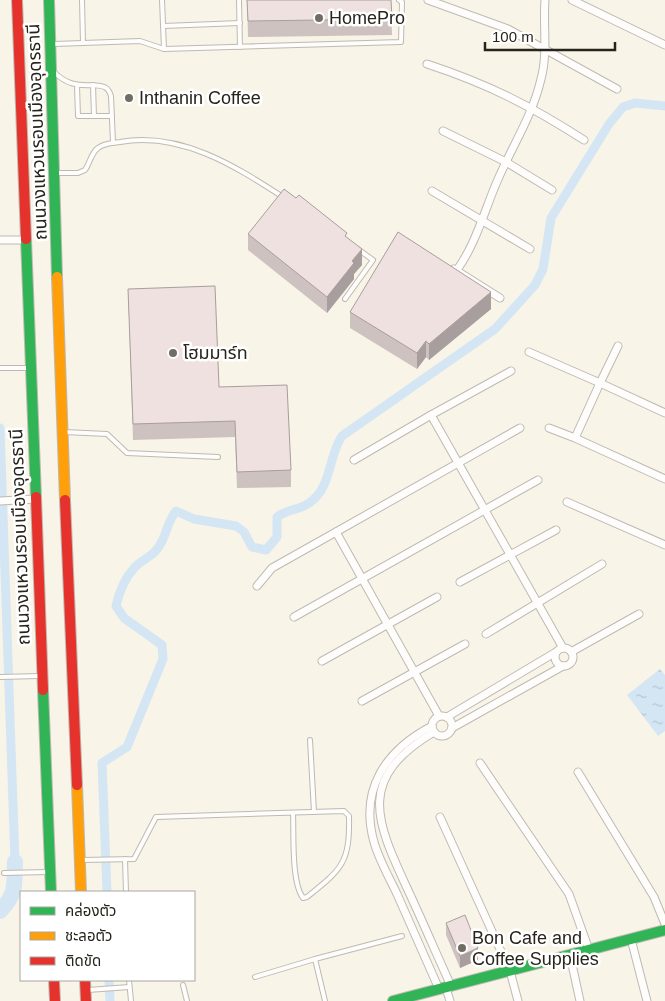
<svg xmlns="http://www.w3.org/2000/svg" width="665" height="1001" viewBox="0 0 665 1001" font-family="Arial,'Noto Sans Thai',sans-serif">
<defs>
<pattern id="water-ripples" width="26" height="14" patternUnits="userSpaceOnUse" patternTransform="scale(1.25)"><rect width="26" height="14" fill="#d4e6f4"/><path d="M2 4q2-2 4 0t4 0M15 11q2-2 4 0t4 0" fill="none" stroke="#b6c5d1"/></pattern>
</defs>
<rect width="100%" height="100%" fill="#f8f4e8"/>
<!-- water -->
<polygon fill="url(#water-ripples)" points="660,669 665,675 665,731 658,736 627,695"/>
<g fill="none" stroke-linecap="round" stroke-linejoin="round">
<!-- canal -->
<g stroke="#d4e6f4" stroke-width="9">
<polyline points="0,428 15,862"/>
<path d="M107,892L102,763L127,747L163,659L162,645L124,618L116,606C119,592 125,578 135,567C144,558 154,557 161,543C167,532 168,521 176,511L194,519L236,526L244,532L252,547L266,550L277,537V517C287,509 300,510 309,503C332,488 328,456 342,436L495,329L535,285L543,269L551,218L609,124L623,107L635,103L665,106"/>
<polyline points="109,980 110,1001"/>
</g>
<!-- river -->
<path stroke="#d4e6f4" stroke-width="16" d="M0,911C17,894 14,885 15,862"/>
<!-- lane casing -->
<g stroke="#bebab2" stroke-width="6">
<g id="lane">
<polyline points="82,0 83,43"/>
<polyline points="162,0 164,49"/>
<polyline points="239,0 240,47"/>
<polyline points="163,26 240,23"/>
<polyline points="54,44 140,41 164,49 401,42 402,2 399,0"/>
<path d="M54,72C66,84 77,86 93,85L94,116H78L77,86"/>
<path d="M93,85C103,86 108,86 111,96L113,143"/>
<polyline points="94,116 112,116"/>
<path d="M56,173H78L85,170C90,163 91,153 98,148C104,143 113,143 120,142C180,131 235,166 283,197"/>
<polyline points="345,299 373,260 359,250"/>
<polyline points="0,368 28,368"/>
<polyline points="64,432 107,434 127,453 218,457"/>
<polyline points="0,677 40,676"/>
<polyline points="310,740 314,812"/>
<polyline points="125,859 126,892"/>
<path d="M82,860L134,859L156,817L344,811L349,816C350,863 342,869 307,897L303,898C291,882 294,833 293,813"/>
<polyline points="4,873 47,872"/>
<polyline points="255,977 315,959"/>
<polyline points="129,980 131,1001"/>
<polyline points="183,985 187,1001"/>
<polyline points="88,990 129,987"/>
<polyline points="325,1001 315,959 402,936"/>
</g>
</g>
<!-- street casing -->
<g stroke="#bebab2" stroke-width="9">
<g id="street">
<polyline points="428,0 508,29 617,89"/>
<polyline points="572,0 665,45"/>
<path d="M427,64C488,84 531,106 584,140"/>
<polyline points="443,131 506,162 552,190"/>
<polyline points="432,191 530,249"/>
<polyline points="0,240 26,240"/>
<polyline points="454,269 500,298"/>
<path d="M457,270C477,242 485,208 499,177C513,145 533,114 541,79C548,53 543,27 545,0"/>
<polyline points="618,346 600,383 665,413"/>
<polyline points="529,352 600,383 575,438 665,479"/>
<polyline points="431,415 511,371"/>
<polyline points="549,428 575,438"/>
<polyline points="354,460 431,415 563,648"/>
<polyline points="0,501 35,499"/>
<polyline points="567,502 665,545"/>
<polyline points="336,532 520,428"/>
<polyline points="460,582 556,530"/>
<polyline points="257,586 272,568 336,532 439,716"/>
<polyline points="294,617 538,480"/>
<polyline points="486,634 602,564"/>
<circle cx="564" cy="657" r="9"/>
<polyline points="571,652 639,614"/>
<polyline points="322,661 437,597"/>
<polyline points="362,701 465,644"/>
<circle cx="442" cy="726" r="10"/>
<polyline points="447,717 556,652"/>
<path d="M432,726C386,750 359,789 374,842C379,860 389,877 397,894C411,926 425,957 439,989"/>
<polyline points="452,728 563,666"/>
<path d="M434,732C357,778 375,819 407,888C422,920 436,953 451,986"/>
<polyline points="480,763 569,894 589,950"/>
<polyline points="578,772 654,897 665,924"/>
<polyline points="440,817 510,971 518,1001"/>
<polyline points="631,939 647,1001"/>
<polyline points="570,955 580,1001"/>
<polyline points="446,988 450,1001"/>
</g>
</g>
<!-- fast casing -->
<g stroke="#bebab2" stroke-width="12">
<g id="fast">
<polyline points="49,0 57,277"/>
<polyline points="26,239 36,497"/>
<polyline points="43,690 51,892"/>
<polyline points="393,1001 665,930"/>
</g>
</g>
<!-- slow casing -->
<g stroke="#bebab2" stroke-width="12">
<g id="slow">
<polyline points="57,277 65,500"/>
<polyline points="77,785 81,892"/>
</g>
</g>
<!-- jam casing -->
<g stroke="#bebab2" stroke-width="12">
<g id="jam">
<polyline points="17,0 26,239"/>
<polyline points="36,497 43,690"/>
<polyline points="65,500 77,785"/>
<polyline points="54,980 55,1001"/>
<polyline points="85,980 86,1001"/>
</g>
</g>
<!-- lane -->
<use href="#lane" stroke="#fefdfc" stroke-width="4"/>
<!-- street -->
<use href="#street" stroke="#fefdfc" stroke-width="7"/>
<!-- fast -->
<use href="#fast" stroke="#30b455" stroke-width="10"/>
<!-- slow -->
<use href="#slow" stroke="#ff9f0a" stroke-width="10"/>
<!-- jam -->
<use href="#jam" stroke="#e5322d" stroke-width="10"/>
</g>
<!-- wall -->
<g fill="#cec2c1">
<polygon points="247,0 391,0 392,35 248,37"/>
<polygon points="248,234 347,237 362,265 354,274 354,279 327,313 248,250"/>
<polygon points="128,289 219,387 291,470 291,487 237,488 235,437 133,440"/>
<polygon points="491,309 429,360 426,357 417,369 350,328 350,312"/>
<polygon points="446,923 478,960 460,968 446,935"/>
</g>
<!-- shaded-wall -->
<g fill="#a79e9d">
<polygon points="362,249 362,265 354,274 354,279 327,313 327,297 352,261"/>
<polygon points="491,292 491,309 429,360 429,344"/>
<polygon points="426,341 426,357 417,369 417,353"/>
<polygon points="478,948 478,960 460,968 460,956"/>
</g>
<!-- building -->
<g fill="#efe1e0" stroke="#a79e9d">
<polygon points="247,0 391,0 392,19 248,21"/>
<polygon points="284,189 296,198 299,195 347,233 345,236 362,249 352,261 354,263 327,297 248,234"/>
<polygon points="398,232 491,292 429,344 426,341 417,353 350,312"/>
<polygon points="215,286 219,387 287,385 291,470 237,472 235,421 133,424 128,289"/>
<polygon points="465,915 478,948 460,956 446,923"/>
</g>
<!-- markers -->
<g fill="#706d63" stroke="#fff" stroke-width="2">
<circle cx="319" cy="18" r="5"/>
<circle cx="129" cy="98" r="5"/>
<circle cx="173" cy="353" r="5"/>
<circle cx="462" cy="948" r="5"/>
</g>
<g text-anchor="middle" stroke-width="5" stroke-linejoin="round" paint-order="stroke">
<!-- poi labels -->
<g font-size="18" fill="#27241c" stroke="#fff" text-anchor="start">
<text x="329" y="24">HomePro</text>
<text x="139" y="104">Inthanin Coffee</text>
<text x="183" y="359">โฮมมาร์ท</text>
<text x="472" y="944">Bon Cafe and<tspan x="472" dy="21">Coffee Supplies</tspan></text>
</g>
<!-- street labels -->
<g font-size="18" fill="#27241c" stroke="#fff">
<text transform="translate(37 132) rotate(-92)" y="6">ถนนวงแหวนรอบเมืองอุดรธานี</text>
<text transform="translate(20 537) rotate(-92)" y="6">ถนนวงแหวนรอบเมืองอุดรธานี</text>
</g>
</g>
<!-- legend -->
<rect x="20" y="891" width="175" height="90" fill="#ffffff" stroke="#a9a7a4"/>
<rect x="30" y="907" width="25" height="8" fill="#30b455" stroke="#a9a7a4"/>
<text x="65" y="916" font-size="15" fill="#27241c">คล่องตัว</text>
<rect x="30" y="932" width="25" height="8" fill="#ff9f0a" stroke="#a9a7a4"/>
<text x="65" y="941" font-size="15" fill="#27241c">ชะลอตัว</text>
<rect x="30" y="957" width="25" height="8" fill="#e5322d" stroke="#a9a7a4"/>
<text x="65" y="966" font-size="15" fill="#27241c">ติดขัด</text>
<!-- scale -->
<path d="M485 42v8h130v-8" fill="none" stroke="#27241c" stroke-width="2.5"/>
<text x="492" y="42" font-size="15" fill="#27241c" stroke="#ffffff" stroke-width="4" paint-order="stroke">100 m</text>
</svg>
